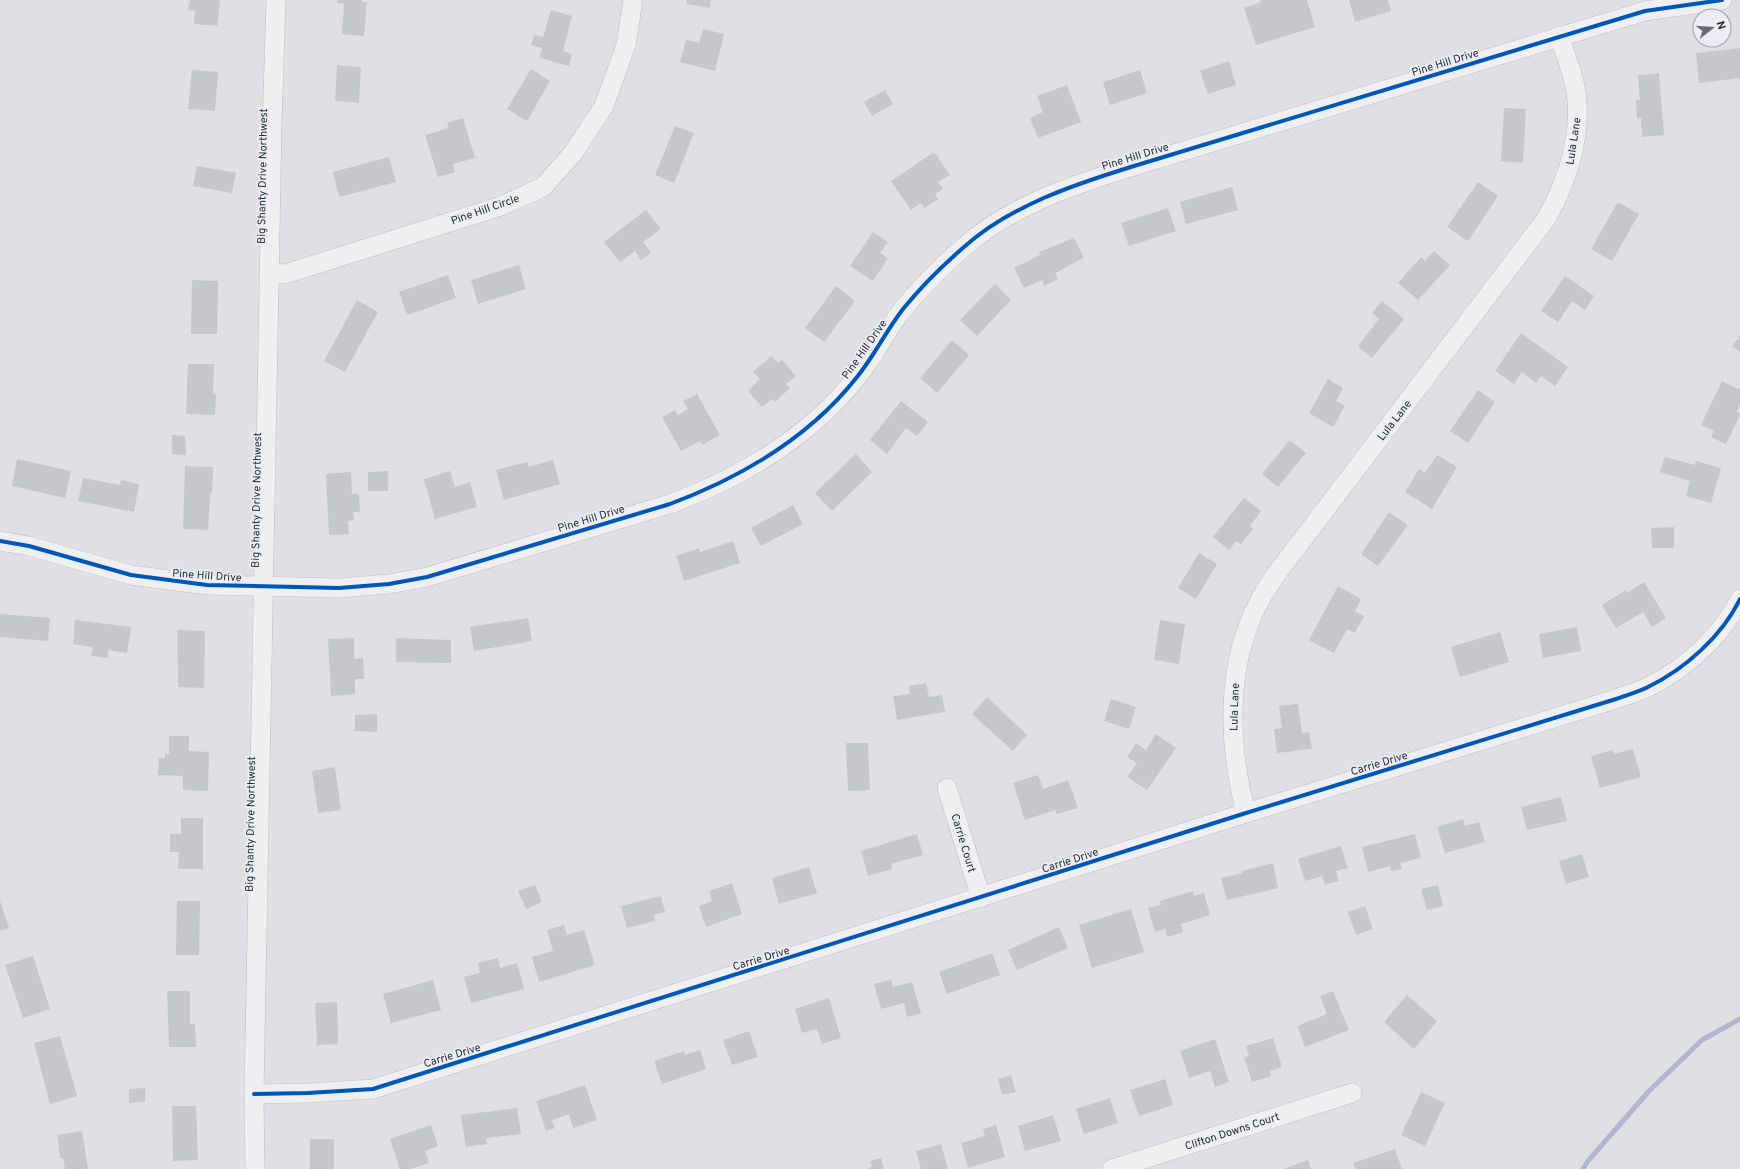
<svg xmlns="http://www.w3.org/2000/svg" width="1740" height="1169" viewBox="0 0 1740 1169" font-family="Overpass,sans-serif">
<rect width="100%" height="100%" fill="#e0e0e4"/>
<g fill="none" stroke-linecap="round" stroke-linejoin="round">
<!-- stream -->
<polyline stroke="#afb7ce" stroke-width="5" points="1583,1169 1588,1161 1649,1091 1702,1040 1740,1019"/>
</g>
<!-- building -->
<g fill="#c6c7cb">
<polygon points="190,0 220,0 217,26 194,24 195,11 188,10"/>
<polygon points="337,0 362,0 362,2 367,2 364,36 342,34 344,4 337,3"/>
<polygon points="687,0 711,0 710,8 686,4"/>
<polygon points="1260,0 1307,0 1315,27 1256,45 1244,8 1261,2"/>
<polygon points="1349,0 1388,0 1391,11 1355,22"/>
<polygon points="551,10 572,16 563,51 572,54 569,66 540,58 542,48 531,45 534,35 543,37"/>
<polygon points="703,29 724,34 715,71 680,62 686,40 699,43"/>
<polygon points="1740,48 1740,78 1699,83 1696,53"/>
<polygon points="1229,61 1236,85 1208,94 1200,71"/>
<polygon points="337,65 361,67 359,103 335,101"/>
<polygon points="531,69 550,81 527,121 507,109"/>
<polygon points="192,70 218,72 215,111 188,109"/>
<polygon points="1140,70 1147,93 1110,105 1103,82"/>
<polygon points="1659,73 1664,135 1642,137 1641,118 1637,118 1636,100 1640,100 1638,75"/>
<polygon points="1067,85 1081,122 1038,138 1030,118 1043,112 1037,96"/>
<polygon points="885,90 893,104 872,116 864,102"/>
<polygon points="1504,108 1526,109 1523,163 1501,161"/>
<polygon points="463,118 475,158 453,164 455,172 438,177 425,135 449,128 447,123"/>
<polygon points="675,126 694,133 674,183 655,175"/>
<polygon points="934,152 950,175 938,182 943,189 935,194 938,199 925,208 921,203 911,210 891,181"/>
<polygon points="389,157 396,182 339,197 333,172"/>
<polygon points="197,166 236,173 232,193 193,186"/>
<polygon points="1478,182 1498,196 1468,241 1447,227"/>
<polygon points="1232,187 1238,210 1186,224 1180,202"/>
<polygon points="1618,202 1639,214 1612,261 1591,249"/>
<polygon points="1168,208 1176,231 1129,246 1121,223"/>
<polygon points="646,210 661,229 643,242 651,253 641,260 635,251 620,262 604,242"/>
<polygon points="873,232 888,242 880,253 888,258 873,281 850,266"/>
<polygon points="1074,238 1084,258 1055,273 1058,279 1044,286 1042,280 1024,288 1014,268 1040,255 1039,252"/>
<polygon points="1434,251 1450,265 1418,300 1398,283 1421,257 1425,261"/>
<polygon points="519,265 526,289 478,304 471,280"/>
<polygon points="448,275 456,298 407,315 399,292"/>
<polygon points="1565,276 1594,296 1585,310 1572,301 1558,322 1541,311"/>
<polygon points="192,280 218,281 217,334 191,334"/>
<polygon points="995,284 1011,300 977,336 960,320"/>
<polygon points="836,286 855,301 824,342 805,328"/>
<polygon points="357,300 378,312 345,372 324,361"/>
<polygon points="1382,301 1404,319 1372,358 1358,346 1379,319 1372,313"/>
<polygon points="1521,333 1568,367 1555,386 1541,376 1536,383 1522,372 1514,384 1495,371"/>
<polygon points="1740,336 1740,352 1732,346"/>
<polygon points="952,340 969,355 937,393 920,378"/>
<polygon points="771,356 778,363 782,360 796,376 786,384 790,388 775,402 772,399 762,407 748,391 760,379 753,372"/>
<polygon points="188,364 214,364 213,394 216,394 215,415 186,414"/>
<polygon points="1328,379 1343,388 1336,401 1345,406 1333,427 1309,413"/>
<polygon points="1722,381 1740,390 1740,404 1737,411 1740,415 1726,444 1711,437 1714,431 1701,425"/>
<polygon points="1478,390 1495,402 1468,443 1450,431"/>
<polygon points="697,394 720,435 702,445 700,441 681,451 662,417 675,410 678,415 688,409 683,401"/>
<polygon points="901,401 928,422 917,436 906,428 887,454 870,440"/>
<polygon points="172,435 185,436 186,455 172,454"/>
<polygon points="1290,440 1306,453 1278,487 1262,474"/>
<polygon points="856,454 872,472 832,511 815,493"/>
<polygon points="1437,455 1457,467 1432,509 1405,492 1419,469 1425,473"/>
<polygon points="1665,457 1695,465 1696,461 1721,468 1711,503 1686,496 1690,481 1660,472"/>
<polygon points="17,459 71,471 65,498 12,486"/>
<polygon points="553,460 560,484 504,500 496,470 527,462 529,467"/>
<polygon points="185,466 213,467 212,493 210,493 208,530 183,529"/>
<polygon points="388,471 388,491 368,491 368,472"/>
<polygon points="450,471 455,487 470,482 477,507 435,519 424,479"/>
<polygon points="351,472 352,494 359,494 360,512 353,512 354,520 348,521 349,534 329,535 326,474"/>
<polygon points="83,478 120,485 121,480 139,484 134,512 78,501"/>
<polygon points="1244,498 1261,511 1250,526 1253,529 1241,544 1236,541 1229,550 1213,537"/>
<polygon points="793,505 803,524 761,546 751,528"/>
<polygon points="1389,512 1408,525 1378,566 1361,554"/>
<polygon points="1674,527 1674,548 1652,548 1651,528"/>
<polygon points="733,541 740,563 684,581 676,556 699,548 700,552"/>
<polygon points="1199,553 1217,564 1196,599 1178,588"/>
<polygon points="1644,582 1666,618 1652,627 1643,612 1616,628 1602,605 1626,590 1627,593"/>
<polygon points="1338,586 1361,599 1355,611 1364,616 1355,633 1347,629 1334,653 1309,640"/>
<polygon points="0,614 50,618 48,641 0,637"/>
<polygon points="528,618 532,641 474,651 470,627"/>
<polygon points="75,620 131,627 127,653 108,650 108,658 91,656 93,647 73,644"/>
<polygon points="1160,620 1185,624 1179,664 1154,660"/>
<polygon points="1577,627 1581,651 1543,658 1539,634"/>
<polygon points="177,630 205,631 204,688 178,687"/>
<polygon points="1500,632 1509,662 1460,677 1451,647"/>
<polygon points="354,638 354,659 363,658 364,679 355,679 355,694 331,696 328,639"/>
<polygon points="396,638 451,640 451,663 396,662"/>
<polygon points="926,683 929,697 942,695 945,712 897,720 893,696 910,694 909,686"/>
<polygon points="987,697 1027,735 1013,751 972,714"/>
<polygon points="1111,699 1136,707 1129,729 1104,721"/>
<polygon points="1298,704 1302,733 1309,732 1312,749 1277,753 1274,729 1282,728 1279,706"/>
<polygon points="377,714 377,732 355,731 355,715"/>
<polygon points="1156,734 1176,748 1147,790 1127,777 1137,763 1127,757 1136,743 1146,750"/>
<polygon points="169,736 189,736 189,751 209,752 208,791 183,790 183,776 158,775 159,758 165,758 165,753 169,754"/>
<polygon points="846,743 868,743 870,790 848,791"/>
<polygon points="1633,749 1641,777 1600,788 1591,756 1612,750 1614,754"/>
<polygon points="335,767 341,810 318,813 312,771"/>
<polygon points="1038,775 1043,789 1068,780 1078,808 1057,814 1055,810 1025,820 1013,783"/>
<polygon points="1561,797 1567,821 1527,830 1521,807"/>
<polygon points="181,818 203,818 203,869 178,869 179,852 170,852 170,834 181,834"/>
<polygon points="1463,819 1465,826 1479,822 1485,842 1445,853 1437,827"/>
<polygon points="917,834 923,855 891,864 892,869 868,876 861,851"/>
<polygon points="1415,834 1421,858 1400,863 1402,869 1391,871 1390,866 1368,872 1362,847"/>
<polygon points="1341,846 1348,868 1336,871 1339,881 1325,885 1322,876 1305,881 1298,859"/>
<polygon points="1582,854 1589,877 1566,884 1559,861"/>
<polygon points="1273,863 1278,888 1227,900 1221,878 1242,873 1242,871"/>
<polygon points="809,867 817,893 779,904 772,878"/>
<polygon points="732,883 742,914 706,927 699,906 712,901 709,891"/>
<polygon points="535,885 542,902 526,909 518,891"/>
<polygon points="1438,885 1443,906 1427,910 1421,889"/>
<polygon points="1193,891 1194,896 1204,893 1210,915 1181,924 1183,932 1167,937 1165,929 1155,932 1148,908 1161,905 1160,901"/>
<polygon points="661,896 665,912 653,915 655,921 627,928 621,906"/>
<polygon points="0,901 9,928 0,931"/>
<polygon points="177,901 200,901 199,955 176,955"/>
<polygon points="1365,906 1373,929 1356,935 1348,912"/>
<polygon points="1131,909 1144,952 1092,968 1079,925"/>
<polygon points="564,925 567,935 584,930 595,965 539,982 532,957 553,951 547,930"/>
<polygon points="1059,927 1068,948 1017,970 1008,950"/>
<polygon points="992,953 1000,975 947,994 939,972"/>
<polygon points="33,956 50,1009 23,1018 5,965"/>
<polygon points="498,958 500,968 517,963 524,989 471,1003 464,977 480,973 478,963"/>
<polygon points="433,980 441,1010 391,1023 383,994"/>
<polygon points="891,980 893,987 912,982 921,1013 907,1017 904,1003 881,1009 874,984"/>
<polygon points="167,991 190,991 190,1024 195,1024 196,1047 169,1047"/>
<polygon points="1333,991 1349,1030 1305,1047 1297,1026 1327,1014 1320,996"/>
<polygon points="1407,995 1437,1021 1414,1049 1384,1022"/>
<polygon points="829,998 841,1038 822,1044 817,1029 802,1033 795,1009"/>
<polygon points="337,1002 338,1044 317,1045 315,1003"/>
<polygon points="749,1031 758,1057 732,1065 723,1040"/>
<polygon points="60,1036 77,1096 50,1104 34,1043"/>
<polygon points="1273,1038 1282,1067 1270,1071 1271,1076 1252,1082 1244,1057 1249,1056 1246,1046"/>
<polygon points="1215,1039 1229,1082 1215,1087 1210,1071 1189,1078 1180,1051"/>
<polygon points="700,1050 706,1069 662,1084 654,1061 684,1051 685,1055"/>
<polygon points="1011,1075 1016,1092 1002,1095 998,1079"/>
<polygon points="1165,1079 1173,1105 1139,1116 1130,1090"/>
<polygon points="585,1085 597,1120 573,1128 569,1114 552,1120 555,1128 546,1131 536,1101"/>
<polygon points="145,1088 145,1102 129,1103 129,1089"/>
<polygon points="1421,1092 1445,1103 1425,1146 1401,1135"/>
<polygon points="1110,1098 1118,1123 1084,1134 1076,1109"/>
<polygon points="172,1106 196,1106 198,1160 173,1161"/>
<polygon points="517,1108 521,1134 486,1138 487,1144 466,1147 461,1115"/>
<polygon points="1053,1115 1061,1141 1025,1151 1018,1126"/>
<polygon points="431,1125 438,1146 425,1151 429,1163 411,1169 400,1169 390,1139"/>
<polygon points="996,1125 1005,1157 968,1168 961,1143 985,1136 983,1129"/>
<polygon points="82,1131 88,1169 65,1169 63,1158 60,1158 57,1135"/>
<rect x="310" y="1139" width="24" height="30"/>
<polygon points="941,1144 948,1169 921,1169 916,1151"/>
<polygon points="1395,1149 1402,1169 1355,1169 1353,1163"/>
<polygon points="881,1158 884,1169 866,1169 872,1167 870,1161"/>
<polygon points="1308,1160 1311,1169 1283,1169"/>
</g>
<g fill="none" stroke-linecap="round" stroke-linejoin="round">
<!-- minor casing -->
<g stroke="#bebec2" stroke-width="20">
<g id="minor">
<polyline points="269,273 285,274 501,206 543,187 574,152 604,106 626,45 633,0"/>
<path d="M0,541L29,546L131,575L207,585L339,588L389,584L427,577L670,504C742,477 809,438 857,377C874,356 886,331 903,309C921,287 942,266 964,247C1011,205 1076,184 1134,166L1645,11L1722,0"/>
<polyline points="947,788 981,898"/>
<path d="M1246,813C1228,744 1225,665 1260,600C1266,589 1273,579 1280,569L1546,219C1566,183 1580,144 1577,102C1576,80 1566,57 1559,36"/>
<path d="M254,1094L308,1093L373,1089L1246,813L1616,699C1627,695 1638,692 1648,687C1685,669 1722,636 1740,599"/>
<polyline points="255,1169 254,1094 272,126 276,0"/>
<polyline points="1112,1169 1352,1093"/>
</g>
</g>
<!-- minor -->
<use href="#minor" stroke="#efeff1" stroke-width="19"/>
<!-- cycleway casing -->
<g stroke="#edeef4" stroke-width="6">
<g id="cycleway">
<path d="M0,541L29,546L131,575L207,585L339,588L389,584L427,577L670,504C742,477 809,438 857,377C874,356 886,331 903,309C921,287 942,266 964,247C1011,205 1076,184 1134,166L1645,11L1722,0"/>
<path d="M254,1094L308,1093L373,1089L1246,813L1616,699C1627,695 1638,692 1648,687C1685,669 1722,636 1740,599"/>
</g>
</g>
<!-- cycleway -->
<use href="#cycleway" stroke="#0057b8" stroke-width="4"/>
</g>
<g text-anchor="middle" stroke-width="3.5" stroke-linejoin="round" paint-order="stroke">
<!-- street labels -->
<g font-size="11" fill="#282b3c" stroke="#edeef4">
<text transform="translate(1445 62) rotate(-17)" y="4">Pine Hill Drive</text>
<text transform="translate(1573 141) rotate(-81)" y="4">Lula Lane</text>
<text transform="translate(1135 156) rotate(-17)" y="4">Pine Hill Drive</text>
<text transform="translate(262 176) rotate(-89)" y="4">Big Shanty Drive Northwest</text>
<text transform="translate(485 209) rotate(-19)" y="4">Pine Hill Circle</text>
<text transform="translate(864 349) rotate(-55)" y="4">Pine Hill Drive</text>
<text transform="translate(1394 420) rotate(-52)" y="4">Lula Lane</text>
<text transform="translate(256 500) rotate(-89)" y="4">Big Shanty Drive Northwest</text>
<text transform="translate(591 518) rotate(-17)" y="4">Pine Hill Drive</text>
<text transform="translate(207 575) rotate(4)" y="4">Pine Hill Drive</text>
<text transform="translate(1234 707) rotate(-88)" y="4">Lula Lane</text>
<text transform="translate(1379 763) rotate(-17)" y="4">Carrie Drive</text>
<text transform="translate(250 824) rotate(-89)" y="4">Big Shanty Drive Northwest</text>
<text transform="translate(964 843) rotate(73)" y="4">Carrie Court</text>
<text transform="translate(1070 860) rotate(-18)" y="4">Carrie Drive</text>
<text transform="translate(761 958) rotate(-17)" y="4">Carrie Drive</text>
<text transform="translate(452 1055) rotate(-17)" y="4">Carrie Drive</text>
<text transform="translate(1232 1131) rotate(-18)" y="4">Clifton Downs Court</text>
</g>
</g>
<!-- north arrow -->
<g transform="translate(1712 28) rotate(73)"><circle r="19" fill="#edeef4" stroke="#9ea0aa"/>
<path d="M0-3L7 15L0 10L-7 15Z" fill="#686a77"/>
<text y="-6" font-size="11" font-weight="bold" text-anchor="middle" fill="#282b3c">N</text>
</g>
</svg>
